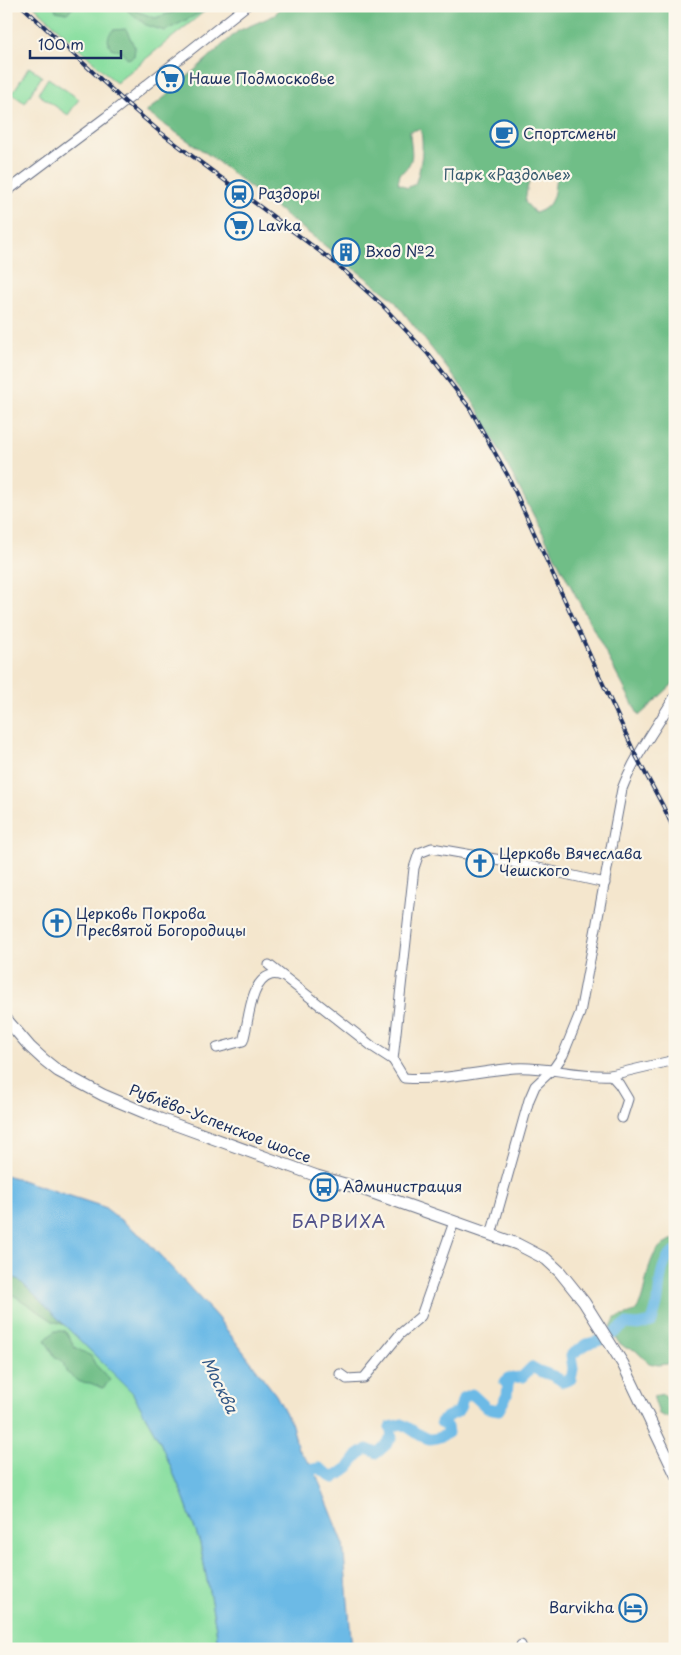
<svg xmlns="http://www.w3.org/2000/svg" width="681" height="1655" viewBox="0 0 681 1655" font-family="'Playpen Sans',sans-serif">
<rect width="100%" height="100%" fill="#fbf7ec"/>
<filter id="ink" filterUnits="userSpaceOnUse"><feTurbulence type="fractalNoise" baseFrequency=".02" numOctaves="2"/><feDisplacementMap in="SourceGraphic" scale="10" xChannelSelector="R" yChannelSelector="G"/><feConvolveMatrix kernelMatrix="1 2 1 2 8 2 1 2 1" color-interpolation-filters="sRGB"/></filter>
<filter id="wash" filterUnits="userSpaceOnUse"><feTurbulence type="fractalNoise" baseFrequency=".0096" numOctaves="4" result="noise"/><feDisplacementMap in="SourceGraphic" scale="20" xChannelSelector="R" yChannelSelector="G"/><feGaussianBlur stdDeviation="1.12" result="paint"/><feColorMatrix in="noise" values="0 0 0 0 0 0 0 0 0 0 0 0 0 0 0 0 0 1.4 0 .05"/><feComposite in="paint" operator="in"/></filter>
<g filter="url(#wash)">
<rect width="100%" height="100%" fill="#f4e6cd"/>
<!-- green -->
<g fill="#8bdfa1" stroke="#538780">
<polygon points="34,6 211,6 116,83"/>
<polygon points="29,67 42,76 25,103 12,94"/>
<polygon points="48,78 79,99 68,115 38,94"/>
<polygon points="6,1290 53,1321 65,1325 132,1392 160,1442 181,1491 200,1543 216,1628 218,1649 6,1649"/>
</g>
<!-- forest -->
<g fill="#70be87" stroke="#467672" fill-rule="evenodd">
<polygon points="54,6 75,6 67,13 56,11"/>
<polygon points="130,6 136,11 155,18 192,6 213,6 165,31 146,25 127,10"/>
<path d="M281,6H675V682L639,716L475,404L393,299L209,155L146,112L166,96L238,31L275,15ZM420,129C425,142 421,170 415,184L407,188L398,183L400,174C418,160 410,151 410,131ZM532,172L556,174C554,193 555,207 535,213L525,202L527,189Z"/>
<path d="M126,29L135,48L134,56L128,59L121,51L111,48C107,41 107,36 113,30Z"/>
<path d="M675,1239V1360L667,1364L658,1365L649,1363L635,1350L626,1348L618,1342L611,1327L615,1318C620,1316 629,1315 634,1312C651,1297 640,1246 675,1239Z"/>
<polygon points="6,1276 18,1279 65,1325 53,1321 6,1290"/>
<polygon points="55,1331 65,1331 70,1338 74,1347 91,1356 95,1364 110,1380 103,1388 90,1383 80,1382 66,1372 63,1362 55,1357 45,1340"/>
<polygon points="663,1394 669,1401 675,1398 675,1413 668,1418 659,1414 653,1396"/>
</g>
<!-- water -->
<polygon fill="#6cbae6" stroke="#4474a2" points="6,1175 104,1207 144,1238 217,1317 276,1395 292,1425 298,1449 314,1469 343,1542 352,1649 218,1649 216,1628 200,1543 181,1491 160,1442 132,1392 18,1279 6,1276"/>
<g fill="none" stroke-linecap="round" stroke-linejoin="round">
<!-- river -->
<g stroke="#6cbae6" stroke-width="11">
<path d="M611,1335L626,1324L638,1325L652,1322C654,1314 657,1307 658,1299C660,1285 660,1259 675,1252"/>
<path d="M300,1472L319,1468L334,1478L349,1467L358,1455L367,1449L377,1453L386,1445L392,1437L390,1427L402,1424C423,1435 424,1446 448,1433L447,1427L441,1422C443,1420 445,1418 447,1417C451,1414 454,1415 458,1411C465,1403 457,1398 472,1394L487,1408L499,1410L507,1395L508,1385L505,1382L508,1378L522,1377L532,1367C544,1375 553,1373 563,1382L571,1379L573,1369L571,1355L587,1344L601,1340"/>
</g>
</g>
</g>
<g filter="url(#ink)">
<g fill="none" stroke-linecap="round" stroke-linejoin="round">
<!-- minor casing -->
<g stroke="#676f85" stroke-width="11">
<g id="minor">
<polyline points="6,192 106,117 246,6"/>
<path d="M269,965L373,1047L393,1060L404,1078C442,1081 478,1071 515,1068C546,1066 578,1077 611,1075L619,1084L628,1099L622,1118"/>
<path d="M217,1048L243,1041C249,1024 249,981 271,975C274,974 279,975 282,976"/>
<polyline points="393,1060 414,868 419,853 432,848 512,862 605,883"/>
<polyline points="611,1075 675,1060"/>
<path d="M491,1235L529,1100L535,1086L554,1068L563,1055L580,1013L622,789C635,755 657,727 675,696"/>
<polyline points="340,1374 347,1379 364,1378 400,1334 421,1316 454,1222"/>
<polyline points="521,1645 522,1649"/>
</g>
</g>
<!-- major casing -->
<g stroke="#676f85" stroke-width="13">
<polyline id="major" points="6,1019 30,1047 43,1059 58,1071 103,1095 160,1119 317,1176 362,1189 517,1244 546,1259 560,1272 584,1302 623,1364 675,1473"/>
</g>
<!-- minor -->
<use href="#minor" stroke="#fff" stroke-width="9"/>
<!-- major -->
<use href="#major" stroke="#fff" stroke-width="11"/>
<!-- rail casing -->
<g stroke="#1b2f5e" stroke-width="4">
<polyline id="rail" points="22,6 125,102 160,132 338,265 382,305 428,354 469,407 508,476 636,756 663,806 675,832"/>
</g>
<!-- rail -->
<use href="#rail" stroke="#fbf7ec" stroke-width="2" stroke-dasharray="5.5" stroke-linecap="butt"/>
</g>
</g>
<!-- icons -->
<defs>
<g id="supermarket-ring" transform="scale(1.4375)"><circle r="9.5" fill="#fbf7ec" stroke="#1f6fb2" stroke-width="1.5"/><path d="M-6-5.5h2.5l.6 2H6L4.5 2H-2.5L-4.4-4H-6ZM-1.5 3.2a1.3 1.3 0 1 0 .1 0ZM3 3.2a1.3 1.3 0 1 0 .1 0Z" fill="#1f6fb2"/></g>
<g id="cafe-ring" transform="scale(1.4375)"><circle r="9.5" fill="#fbf7ec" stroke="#1f6fb2" stroke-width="1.5"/><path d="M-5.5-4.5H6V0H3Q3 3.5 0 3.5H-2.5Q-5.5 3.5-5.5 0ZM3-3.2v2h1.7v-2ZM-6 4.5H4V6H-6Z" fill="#1f6fb2"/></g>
<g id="station-ring" transform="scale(1.4375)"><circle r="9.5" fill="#fbf7ec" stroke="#1f6fb2" stroke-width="1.5"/><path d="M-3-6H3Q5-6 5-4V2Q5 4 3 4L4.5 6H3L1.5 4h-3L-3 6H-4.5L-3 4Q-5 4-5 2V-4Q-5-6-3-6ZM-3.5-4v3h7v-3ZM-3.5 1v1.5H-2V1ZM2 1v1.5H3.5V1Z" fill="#1f6fb2"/></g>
<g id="building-ring" transform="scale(1.4375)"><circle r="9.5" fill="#fbf7ec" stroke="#1f6fb2" stroke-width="1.5"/><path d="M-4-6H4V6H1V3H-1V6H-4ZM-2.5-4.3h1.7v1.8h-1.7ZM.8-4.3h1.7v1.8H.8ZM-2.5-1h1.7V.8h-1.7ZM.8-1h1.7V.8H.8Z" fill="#1f6fb2"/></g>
<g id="church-ring" transform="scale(1.4375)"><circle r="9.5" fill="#fbf7ec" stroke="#1f6fb2" stroke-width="1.5"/><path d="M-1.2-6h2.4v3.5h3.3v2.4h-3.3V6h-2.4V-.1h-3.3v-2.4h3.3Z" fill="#1f6fb2"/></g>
<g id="bus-ring" transform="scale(1.4375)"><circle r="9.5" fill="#fbf7ec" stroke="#1f6fb2" stroke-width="1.5"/><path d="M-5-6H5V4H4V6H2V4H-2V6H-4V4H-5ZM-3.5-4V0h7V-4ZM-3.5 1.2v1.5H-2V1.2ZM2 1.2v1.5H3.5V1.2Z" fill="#1f6fb2"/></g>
<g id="hotel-ring" transform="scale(1.4375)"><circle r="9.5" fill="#fbf7ec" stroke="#1f6fb2" stroke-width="1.5"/><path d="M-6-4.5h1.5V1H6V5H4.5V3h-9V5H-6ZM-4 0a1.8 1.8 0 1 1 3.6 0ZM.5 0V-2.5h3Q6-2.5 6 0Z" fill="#1f6fb2"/></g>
</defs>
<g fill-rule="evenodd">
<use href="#supermarket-ring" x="170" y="79"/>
<use href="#cafe-ring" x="504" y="134"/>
<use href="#station-ring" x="239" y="194"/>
<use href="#supermarket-ring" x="239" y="226"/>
<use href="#building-ring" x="346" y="252"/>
<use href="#church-ring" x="480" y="863"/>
<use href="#church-ring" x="57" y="923"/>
<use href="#bus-ring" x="324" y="1187"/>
<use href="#hotel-ring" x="633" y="1608"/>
</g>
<g text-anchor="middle" stroke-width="4.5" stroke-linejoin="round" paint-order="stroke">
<!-- poi labels -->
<g font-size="15" fill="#1b2f5e" stroke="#fbf7ec" text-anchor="start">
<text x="189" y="84">Наше Подмосковье</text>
<text x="523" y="139">Спортсмены</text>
<text x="258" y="199">Раздоры</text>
<text x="258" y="231">Lavka</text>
<text x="365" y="257">Вход №2</text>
<text x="499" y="859">Церковь Вячеслава<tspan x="499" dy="17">Чешского</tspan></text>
<text x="76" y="919">Церковь Покрова<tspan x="76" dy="17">Пресвятой Богородицы</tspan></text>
<text x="343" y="1192">Администрация</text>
<text x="614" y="1613" text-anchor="end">Barvikha</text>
</g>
<!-- park labels -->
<g font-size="15" fill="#375b6f" stroke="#fbf7ec">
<text x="507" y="180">Парк «Раздолье»</text>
</g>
<!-- street labels -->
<g font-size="15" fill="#1b2f5e" stroke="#fbf7ec">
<text transform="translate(220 1124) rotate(21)" y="5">Рублёво-Успенское шоссе</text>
</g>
<!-- water labels -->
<g font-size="16" font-style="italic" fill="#335987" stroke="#fbf7ec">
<text transform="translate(220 1385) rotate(64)" y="6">Москва</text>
</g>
<!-- quarter labels -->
<g font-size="18" letter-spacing="1" fill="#53548b" stroke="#fbf7ec">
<text x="339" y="1228">БАРВИХА</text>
</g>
</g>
<!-- margin -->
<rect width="681" height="1655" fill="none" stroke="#fbf7ec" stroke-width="25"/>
<!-- scale -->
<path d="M30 50v8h91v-8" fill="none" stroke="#1b2f5e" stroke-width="2.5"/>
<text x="38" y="50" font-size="15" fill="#1b2f5e" stroke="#fbf7ec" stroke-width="4" paint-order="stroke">100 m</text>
</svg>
